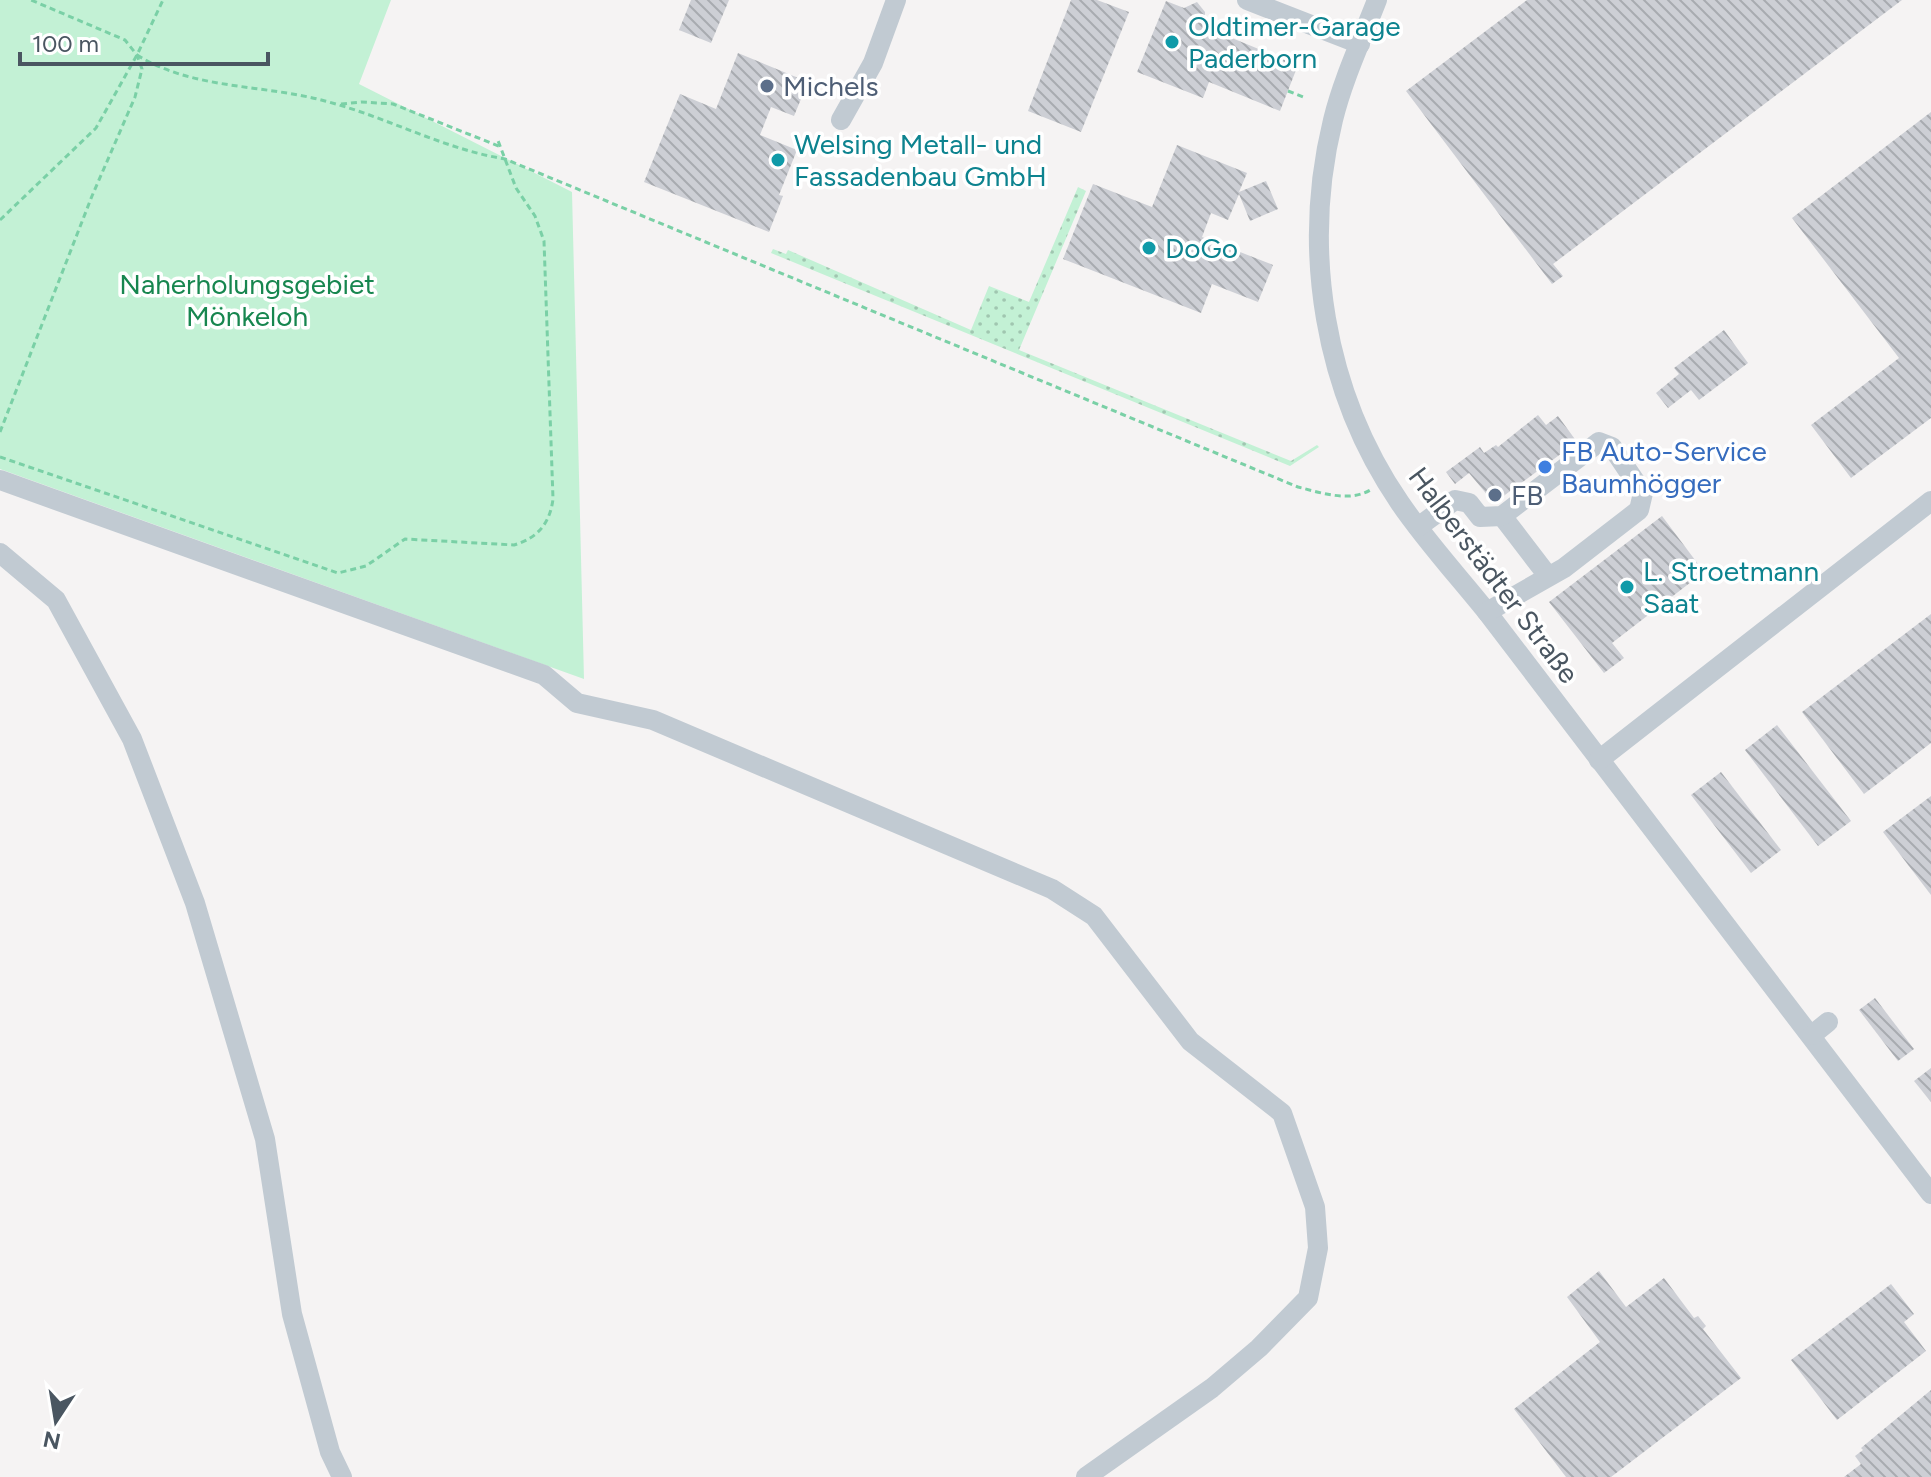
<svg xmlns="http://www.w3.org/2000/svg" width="1931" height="1477" viewBox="0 0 1931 1477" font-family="Figtree,sans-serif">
<defs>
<pattern id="grass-dots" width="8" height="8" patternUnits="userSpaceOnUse" patternTransform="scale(2)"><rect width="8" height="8" fill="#c3f1d5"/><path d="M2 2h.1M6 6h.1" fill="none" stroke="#a0c6b0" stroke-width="1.8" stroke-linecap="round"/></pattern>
<pattern id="building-back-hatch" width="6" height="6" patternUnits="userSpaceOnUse" patternTransform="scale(2)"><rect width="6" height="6" fill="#cdcfd5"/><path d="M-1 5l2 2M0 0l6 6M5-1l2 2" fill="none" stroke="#a8abb0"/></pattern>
</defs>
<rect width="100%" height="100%" fill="#f5f3f3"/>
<!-- grass -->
<polygon fill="url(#grass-dots)" points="1078,187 1086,191 1019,350 1291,461 1317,445 1319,447 1290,466 771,253 773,249 786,254 788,250 971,330 989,286 1029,302"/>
<!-- park -->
<polygon fill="#c3f1d5" points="0,0 391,0 359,84 572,192 584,679 0,469"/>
<!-- building -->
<g fill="url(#building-back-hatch)">
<polygon points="691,0 729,0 711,43 679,30"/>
<polygon points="1071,0 1097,0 1129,12 1081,132 1028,111"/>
<polygon points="1527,0 1902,0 1553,264 1563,276 1552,284 1406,91"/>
<polygon points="1166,1 1184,8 1197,2 1205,12 1205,27 1298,65 1280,111 1209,82 1203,98 1137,72"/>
<polygon points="738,53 808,82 794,116 771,107 760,135 797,150 779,195 783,196 769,232 644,182 680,94 716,109"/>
<polygon points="1931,112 1931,418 1851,478 1811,425 1899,358 1792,218"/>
<polygon points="1177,145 1247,173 1239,192 1266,181 1278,209 1250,221 1239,194 1228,220 1211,213 1202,237 1273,265 1258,302 1212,284 1201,313 1063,259 1093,184 1152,207"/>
<polygon points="1724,330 1748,363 1699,400 1691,390 1668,408 1656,393 1679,374 1674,368"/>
<polygon points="1538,415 1546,425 1558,416 1577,442 1494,503 1469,473 1455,484 1446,472 1480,447 1484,453 1496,445 1498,447"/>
<polygon points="1662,516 1704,572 1612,643 1624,658 1604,673 1549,602"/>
<polygon points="1931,614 1931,743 1864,794 1802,712"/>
<polygon points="1777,725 1851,821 1818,846 1745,750"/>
<polygon points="1721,772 1781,850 1751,873 1691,795"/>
<polygon points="1931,796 1931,895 1883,832"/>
<polygon points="1875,998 1914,1049 1898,1061 1859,1010"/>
<polygon points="1931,1068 1931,1102 1914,1081"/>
<polygon points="1599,1271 1626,1307 1664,1278 1694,1318 1698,1316 1706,1326 1703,1329 1741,1378 1611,1477 1566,1477 1514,1409 1600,1342 1567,1297"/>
<polygon points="1891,1284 1914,1314 1904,1322 1926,1351 1837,1420 1791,1360"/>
<polygon points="1931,1390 1931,1477 1844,1477 1861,1464 1855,1456 1863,1450 1861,1448"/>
</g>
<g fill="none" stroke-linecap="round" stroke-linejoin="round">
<!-- path -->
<g stroke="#7ad0a6" stroke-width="3" stroke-dasharray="6 4" stroke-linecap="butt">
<path d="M137,55C193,90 263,84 325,101C387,117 443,149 505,159L1298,487C1322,493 1350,503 1372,489"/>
<polyline points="1288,91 1306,98"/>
<polyline points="341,104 361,102 393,104 501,147"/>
<polyline points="0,220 96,128 137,55 163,0"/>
<polyline points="0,432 92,196 135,97 142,69 137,55 125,40 31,0"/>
<path d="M0,457L338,573L366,566L405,539L514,545C538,538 550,523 553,499L544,241L535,216L516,188L497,138"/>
</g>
<!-- minor -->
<g stroke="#c1cad2" stroke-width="20">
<polyline points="1247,0 1360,44"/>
<path d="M1377,0C1362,39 1343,79 1333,120C1301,250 1324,392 1400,503C1426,541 1458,576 1487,612L1931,1194"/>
<polyline points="841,120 873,63 896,0"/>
<polyline points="0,480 544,675 577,703 653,720 1052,889 1094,916 1190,1041 1282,1113 1315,1207 1318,1248 1308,1298 1259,1348 1212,1388 1086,1477"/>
<polyline points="1502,516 1548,576"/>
<polyline points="1418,527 1455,500 1469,503 1480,517 1502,516 1599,442 1612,447 1643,493 1639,510 1564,568 1487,612"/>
<polyline points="0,553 56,600 132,739 195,903 265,1139 292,1314 330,1452 342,1477"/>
<polyline points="1599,760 1931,501"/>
<polyline points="1812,1035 1828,1022"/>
</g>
</g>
<!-- markers -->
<g fill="#0f9aa8" stroke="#fff" stroke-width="3">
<circle cx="1172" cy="42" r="8"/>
<circle cx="778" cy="160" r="8"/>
<circle cx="1149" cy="248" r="8"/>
<circle cx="1627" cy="587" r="8"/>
</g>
<g fill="#5c6f8a" stroke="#fff" stroke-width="3">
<circle cx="767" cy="86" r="8"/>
<circle cx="1495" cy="495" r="8"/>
</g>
<circle fill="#3f7fe0" stroke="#fff" stroke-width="3" cx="1545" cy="467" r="8"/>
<g text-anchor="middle" stroke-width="7" stroke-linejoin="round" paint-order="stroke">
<!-- culture labels -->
<g font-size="28" fill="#0d838f" stroke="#fff" text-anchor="start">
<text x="1188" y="36">Oldtimer-Garage<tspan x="1188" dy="32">Paderborn</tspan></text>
<text x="794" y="154">Welsing Metall- und<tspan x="794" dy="32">Fassadenbau GmbH</tspan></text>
<text x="1165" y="258">DoGo</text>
<text x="1643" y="581">L. Stroetmann<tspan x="1643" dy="32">Saat</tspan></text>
</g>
<!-- service labels -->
<g font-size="28" fill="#4e5e75" stroke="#fff" text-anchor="start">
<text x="783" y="96">Michels</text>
<text x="1511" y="505">FB</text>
</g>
<!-- park labels -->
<g font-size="28" fill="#17864f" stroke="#fff">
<text x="247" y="294">Naherholungsgebiet<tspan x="247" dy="32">Mönkeloh</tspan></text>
</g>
<!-- shop labels -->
<g font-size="28" fill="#366cbe" stroke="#fff" text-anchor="start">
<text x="1561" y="461">FB Auto-Service<tspan x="1561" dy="32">Baumhögger</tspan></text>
</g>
<!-- street labels -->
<g font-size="28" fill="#4a5661" stroke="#fff">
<text transform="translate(1494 575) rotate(53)" y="10">Halberstädter Straße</text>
</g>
</g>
<!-- north arrow -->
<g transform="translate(56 1421) rotate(192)" stroke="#ffffff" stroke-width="6" paint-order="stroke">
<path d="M0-6L14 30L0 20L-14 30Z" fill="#4a5661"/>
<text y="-12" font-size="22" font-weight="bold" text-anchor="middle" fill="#4a5661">N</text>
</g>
<!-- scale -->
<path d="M20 52v12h248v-12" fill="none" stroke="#4a5661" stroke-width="4"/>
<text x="32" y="52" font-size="24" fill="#4a5661" stroke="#ffffff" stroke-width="6" paint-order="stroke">100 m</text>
</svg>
